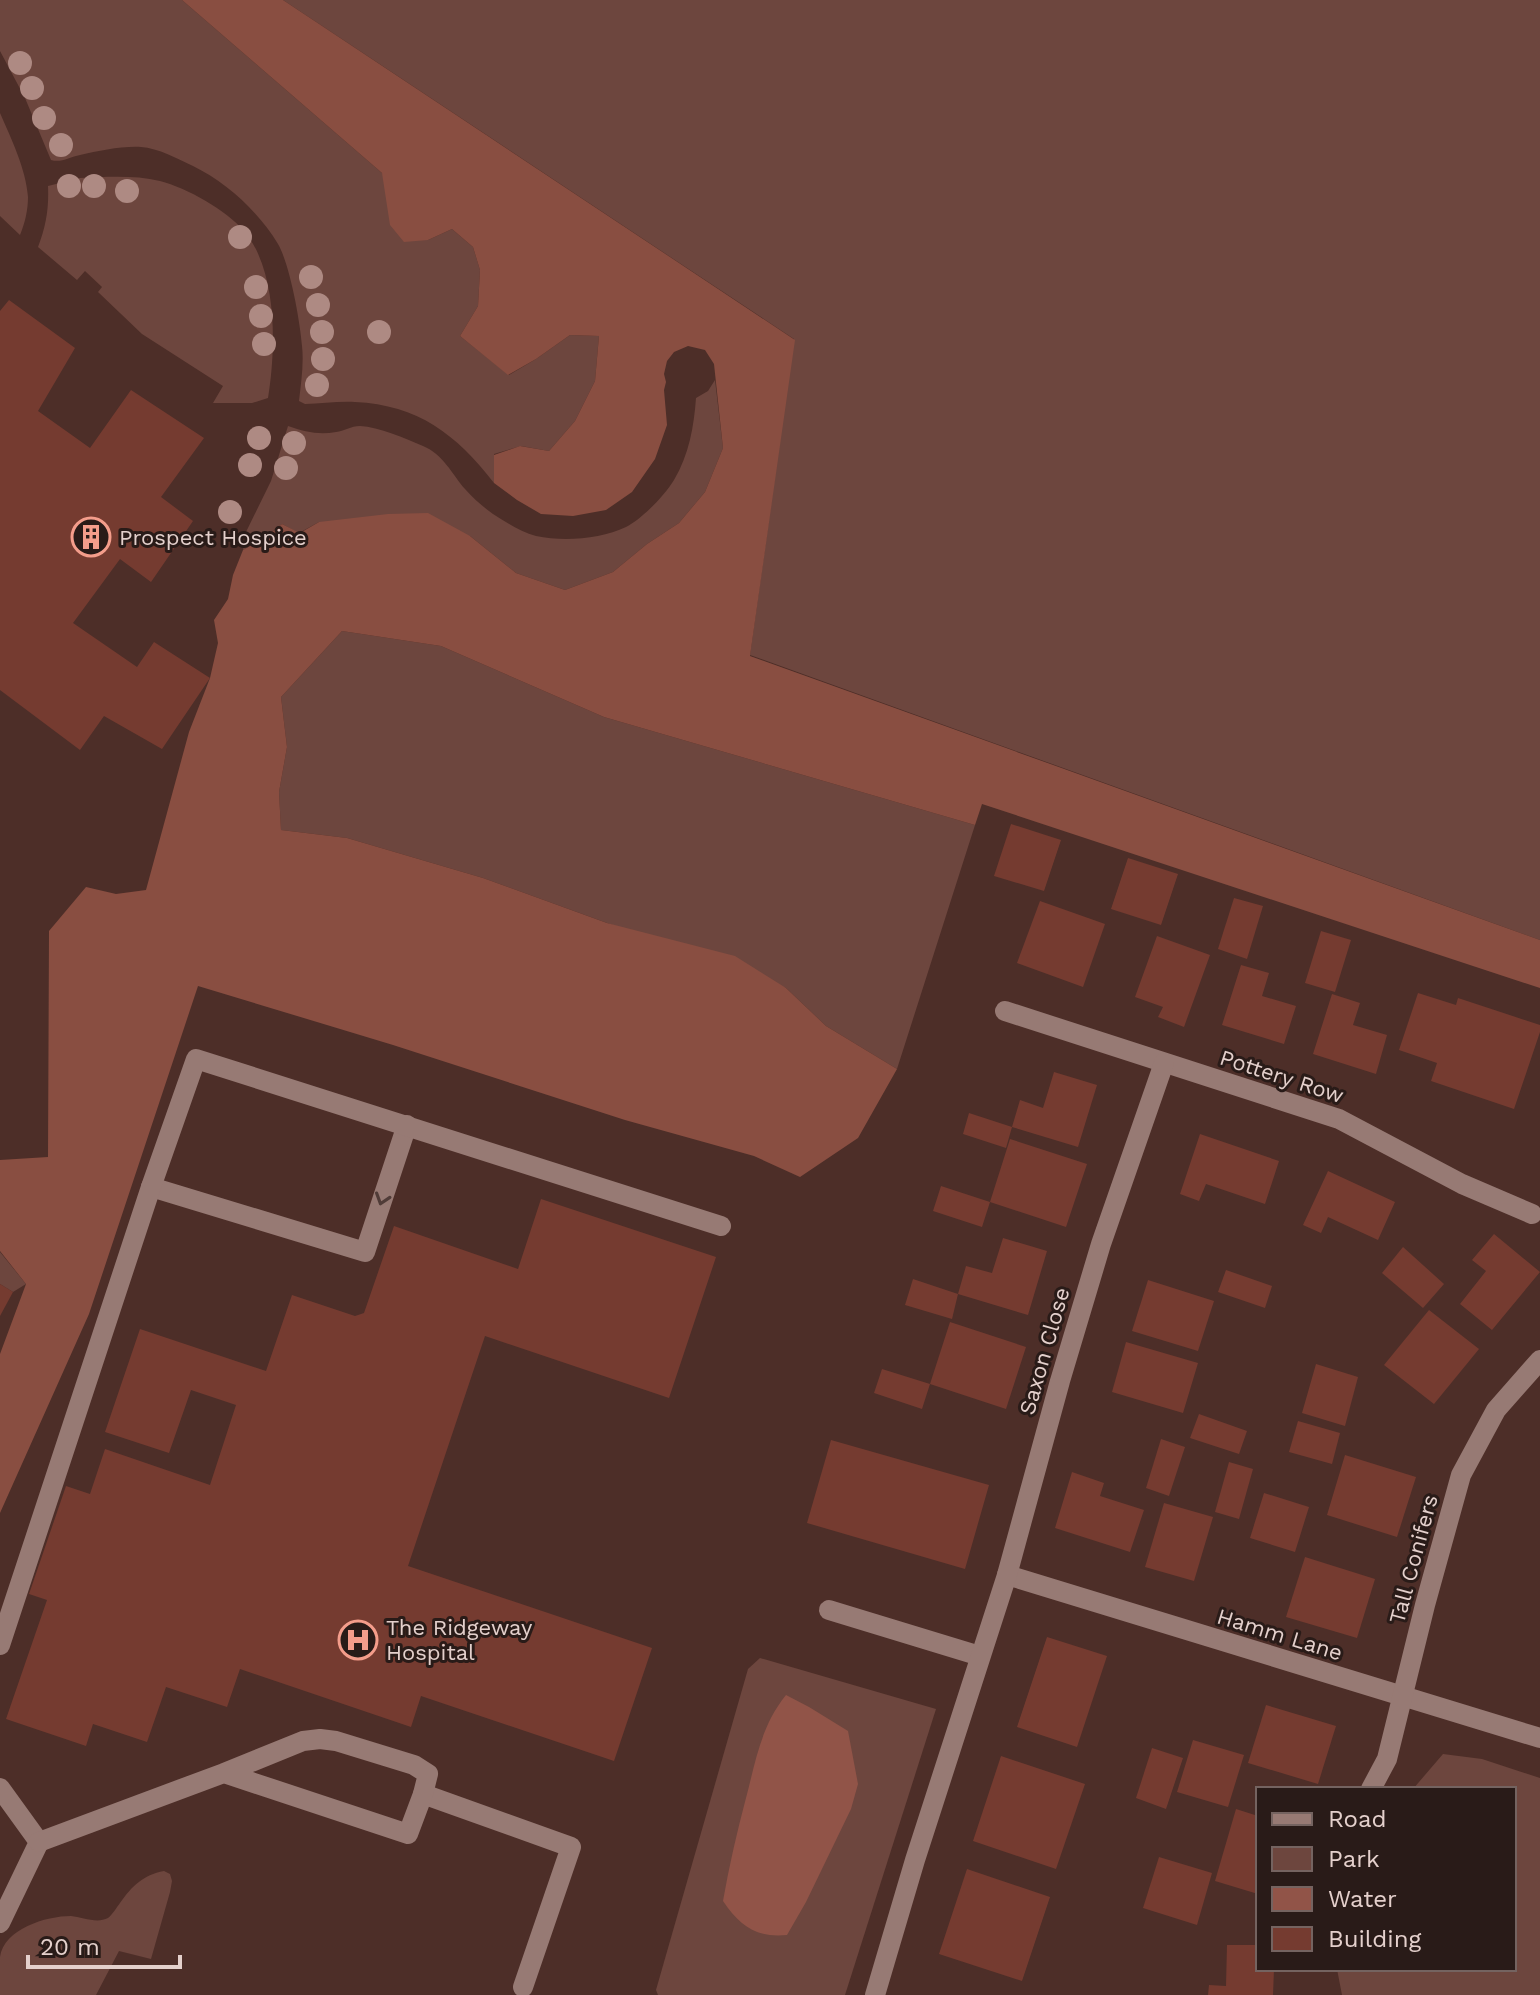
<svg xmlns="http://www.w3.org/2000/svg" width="1540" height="1995" viewBox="0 0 1540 1995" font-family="'Work Sans',sans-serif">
<rect width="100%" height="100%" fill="#4d2e28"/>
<!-- green -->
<g fill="#6d463e">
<path d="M0,0H182L382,173L428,240L452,229L473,247L480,270L478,306L460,336L509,375L536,359L570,335L599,336L595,381L575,421L549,451L521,446L494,454V483C456,434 418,405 355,402C338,401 321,404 305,404L299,401C301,383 304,364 302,346C300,321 290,265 278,244C259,212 226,182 193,166C178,159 158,148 141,147C121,146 99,151 80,155C70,157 61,163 51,160L25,98L0,51Z"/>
<polygon points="283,0 1540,0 1540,940 750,655 794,339"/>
<path d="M0,113C11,138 26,169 28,197C28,210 25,223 20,235L0,216Z"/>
<path d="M80,178C106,177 135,175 160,181C187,188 226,210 244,231C278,271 276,350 268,398L252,403H213L223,386L142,334L98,292L102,287L85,271L77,280L38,247C46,226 49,209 48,186Z"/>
<path d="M715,380L723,448L705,492L679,523L647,544L613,572L565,590L516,573L470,536L319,522L299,533L282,524L267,536L243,550L246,532L271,481L288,426C305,432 319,435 336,432C344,431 351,426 360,426C379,427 405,438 423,446C443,454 452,474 465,489C473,498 483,507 493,514C506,522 521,532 536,536C564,542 601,539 626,527C642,519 665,495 674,480C689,455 694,426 696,398L708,391Z"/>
<polygon points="342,631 441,646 604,717 975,825 897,1069 826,1026 786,988 483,878 347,838 281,830 279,792 287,747 281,697"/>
<polygon points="0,1252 26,1284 13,1292 0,1284"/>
<polygon points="760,1658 936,1709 845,1995 658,1995 656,1990 748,1669"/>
<polygon points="1443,1754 1482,1759 1540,1778 1540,1995 1342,1995 1337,1969 1514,1969 1514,1789 1413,1789"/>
<path d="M164,1871L170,1874L172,1881L170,1892L151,1959L119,1951L96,1995H0C0,1983 0,1969 0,1957C4,1929 46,1916 71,1916C82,1917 97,1924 108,1918C112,1915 117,1907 120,1903C132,1886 143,1875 164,1871Z"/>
</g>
<!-- forest -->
<polygon fill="#894e41" points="182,0 283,0 795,340 750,656 1540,940 1540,988 982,804 975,825 604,717 441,646 342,631 281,697 287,747 279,792 281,830 347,838 483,878 607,923 735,956 786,988 826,1026 897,1069 858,1138 800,1177 754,1156 625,1120 393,1045 198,986 89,1314 0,1513 0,1354 26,1284 0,1251 0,1160 48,1157 49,931 86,887 116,894 146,890 189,732 210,678 218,643 214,620 228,599 233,575 243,550 267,536 282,524 300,533 319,522 388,514 428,513 470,536 516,573 565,590 613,572 647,544 679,523 705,492 723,448 714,364 705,350 688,346 674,352 667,361 664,374 666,382 664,390 667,425 655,459 632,492 606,510 573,516 541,514 517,500 494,483 494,455 520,446 549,451 575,421 595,381 599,336 570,335 536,359 508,375 460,336 478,306 480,270 473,247 452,229 428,240 404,242 390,225 382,173"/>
<!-- water -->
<path fill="#915448" d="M786,1695L809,1707L848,1731L858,1784L851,1809L806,1902L787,1935C756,1938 740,1926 723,1901C729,1866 737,1832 746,1798C756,1760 761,1726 786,1695Z"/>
<!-- building -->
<g fill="#753b30">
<polygon points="9,300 75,348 38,411 90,448 131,390 204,438 161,497 193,521 151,582 120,559 73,623 137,667 154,642 210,678 162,749 104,716 80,750 0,690 0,311"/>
<polygon points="1011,824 1061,840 1044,891 994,876"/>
<polygon points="1128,858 1178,874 1161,925 1111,909"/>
<polygon points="1234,898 1263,906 1247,959 1218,949"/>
<polygon points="1040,901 1105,924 1083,987 1017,963"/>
<polygon points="1321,931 1351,940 1335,992 1305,983"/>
<polygon points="1157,936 1210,955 1184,1027 1158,1017 1163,1007 1135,997"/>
<polygon points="1241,965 1269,973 1262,996 1296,1006 1284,1044 1222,1025"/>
<polygon points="1418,993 1456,1005 1458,998 1540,1025 1540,1032 1514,1109 1431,1081 1437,1063 1399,1050"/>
<polygon points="1332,994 1360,1003 1353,1025 1387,1035 1376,1074 1313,1054"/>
<polygon points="1054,1072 1097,1085 1078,1147 1012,1127 1020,1100 1043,1108"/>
<polygon points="969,1113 1012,1127 1006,1148 963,1134"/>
<polygon points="1200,1134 1279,1161 1265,1204 1206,1184 1199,1201 1180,1194"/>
<polygon points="1010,1139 1087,1164 1066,1227 990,1202 982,1227 933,1211 941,1186 990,1202"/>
<polygon points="1328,1171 1395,1202 1378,1240 1328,1217 1321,1233 1303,1225"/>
<polygon points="541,1199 716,1257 669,1398 485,1336 408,1566 652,1648 614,1761 421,1696 411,1727 240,1669 227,1707 166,1687 147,1742 93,1724 86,1746 6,1719 47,1600 29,1594 66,1486 90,1494 105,1449 210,1485 236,1405 191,1390 169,1453 105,1432 140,1329 266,1371 292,1295 355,1316 364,1313 394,1226 518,1269"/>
<polygon points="1494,1234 1540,1272 1492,1330 1460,1304 1486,1271 1472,1260"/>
<polygon points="1003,1238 1047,1251 1028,1315 958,1294 966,1266 992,1273"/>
<polygon points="1403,1247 1444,1284 1423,1308 1382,1273"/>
<polygon points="1226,1270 1272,1286 1265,1308 1218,1292"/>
<polygon points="913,1279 958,1294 952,1319 905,1305"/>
<polygon points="1148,1280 1214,1301 1198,1351 1132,1331"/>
<polygon points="0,1284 13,1292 0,1316"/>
<polygon points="1429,1310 1479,1349 1434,1404 1384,1365"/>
<polygon points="950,1322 1026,1347 1006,1409 930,1384 922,1409 874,1393 882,1369 930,1384"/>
<polygon points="1126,1342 1198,1363 1183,1413 1112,1392"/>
<polygon points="1316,1364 1358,1377 1345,1426 1302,1413"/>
<polygon points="1199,1414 1247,1431 1239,1454 1190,1438"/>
<polygon points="1298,1421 1340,1433 1332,1464 1289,1452"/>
<polygon points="1161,1439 1185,1447 1169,1496 1146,1488"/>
<polygon points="831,1440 989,1485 965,1569 807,1523"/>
<polygon points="1345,1455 1416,1477 1397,1537 1327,1515"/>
<polygon points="1229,1462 1253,1469 1239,1519 1215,1512"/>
<polygon points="1072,1472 1104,1483 1100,1496 1144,1510 1130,1552 1055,1528"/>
<polygon points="1264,1493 1309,1507 1295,1552 1250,1538"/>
<polygon points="1164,1503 1213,1517 1194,1581 1145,1567"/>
<polygon points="1305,1557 1375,1579 1357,1638 1286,1617"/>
<polygon points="1047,1637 1107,1656 1077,1747 1017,1727"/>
<polygon points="1266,1705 1336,1726 1318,1784 1248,1763"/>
<polygon points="1193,1740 1244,1755 1228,1807 1177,1792"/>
<polygon points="1152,1748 1183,1758 1166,1809 1136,1798"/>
<polygon points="1001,1756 1085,1784 1056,1869 973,1841"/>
<polygon points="1236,1809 1258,1816 1258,1894 1215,1881"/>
<polygon points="1159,1857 1212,1873 1197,1925 1143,1908"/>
<polygon points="967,1869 1050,1897 1022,1981 939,1954"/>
<polygon points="1227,1945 1258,1945 1258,1969 1274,1969 1273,1995 1208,1995 1209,1985 1226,1986"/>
</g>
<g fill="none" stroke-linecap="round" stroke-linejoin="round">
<!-- minor -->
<g stroke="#977a74" stroke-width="20">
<polyline points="1005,1011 1339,1119 1462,1184 1532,1214"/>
<polyline points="151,1187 365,1252 407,1125"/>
<polyline points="1007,1575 1540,1738"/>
<polyline points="829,1610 980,1656"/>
<polyline points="0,1645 151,1187 196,1059 721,1226"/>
<polyline points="0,1788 39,1842 0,1923"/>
<polyline points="1371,1789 1387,1759 1425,1605 1461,1475 1496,1410 1540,1360"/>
<polyline points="423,1794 571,1847 523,1987"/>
<polyline points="39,1842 224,1773 408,1834 423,1794 428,1774 414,1765 336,1741 320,1739 303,1741 224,1773"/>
<polyline points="875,1995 915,1860 1007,1575 1060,1381 1101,1244 1164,1063"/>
</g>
</g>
<!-- trees -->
<g fill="#ae8a83">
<circle cx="20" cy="63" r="12"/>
<circle cx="32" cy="88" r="12"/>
<circle cx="44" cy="118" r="12"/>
<circle cx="61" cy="145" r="12"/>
<circle cx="69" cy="186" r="12"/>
<circle cx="94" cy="186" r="12"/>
<circle cx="127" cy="191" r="12"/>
<circle cx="240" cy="237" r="12"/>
<circle cx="311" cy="277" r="12"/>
<circle cx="256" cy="287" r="12"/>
<circle cx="318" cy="305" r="12"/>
<circle cx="261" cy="316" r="12"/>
<circle cx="322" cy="332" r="12"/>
<circle cx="379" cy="332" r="12"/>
<circle cx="264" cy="344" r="12"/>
<circle cx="323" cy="359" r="12"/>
<circle cx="317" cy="385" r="12"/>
<circle cx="259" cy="438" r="12"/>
<circle cx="294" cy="443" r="12"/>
<circle cx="250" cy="465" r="12"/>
<circle cx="286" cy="468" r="12"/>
<circle cx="230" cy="512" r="12"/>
</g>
<!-- one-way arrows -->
<defs><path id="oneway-chevron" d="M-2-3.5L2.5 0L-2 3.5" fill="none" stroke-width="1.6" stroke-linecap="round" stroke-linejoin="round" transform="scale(2)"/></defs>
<use stroke="#503c38" href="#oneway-chevron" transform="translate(382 1199) rotate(108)"/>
<!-- icons -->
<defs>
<g id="building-ring" transform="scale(2)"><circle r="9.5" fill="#291b18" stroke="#f49d8b" stroke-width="1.5"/><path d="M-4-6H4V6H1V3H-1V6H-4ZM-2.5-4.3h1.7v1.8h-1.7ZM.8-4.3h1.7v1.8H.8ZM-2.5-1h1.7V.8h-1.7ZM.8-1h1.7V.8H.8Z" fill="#f49d8b"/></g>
<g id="hospital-ring" transform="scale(2)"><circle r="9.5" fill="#291b18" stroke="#f49d8b" stroke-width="1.5"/><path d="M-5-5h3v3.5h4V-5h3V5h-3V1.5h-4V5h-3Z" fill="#f49d8b"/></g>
</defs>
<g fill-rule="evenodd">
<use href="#building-ring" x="91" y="537"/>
<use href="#hospital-ring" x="358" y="1640"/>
</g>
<g text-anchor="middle" stroke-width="6" stroke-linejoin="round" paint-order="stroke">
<!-- poi labels -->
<g font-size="22" fill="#e4d0cc" stroke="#291b18" text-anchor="start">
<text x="119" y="545">Prospect Hospice</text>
<text x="386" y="1635">The Ridgeway<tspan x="386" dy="25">Hospital</tspan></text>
</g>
<!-- street labels -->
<g font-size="22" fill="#e4d0cc" stroke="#291b18">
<text transform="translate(1282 1076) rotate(18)" y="8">Pottery Row</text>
<text transform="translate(1044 1351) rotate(-74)" y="8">Saxon Close</text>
<text transform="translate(1413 1559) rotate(-75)" y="8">Tall Conifers</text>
<text transform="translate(1280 1634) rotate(17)" y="8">Hamm Lane</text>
</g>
</g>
<!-- legend -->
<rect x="1256" y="1787" width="260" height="184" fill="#291b18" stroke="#746360" stroke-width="2"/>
<rect x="1272" y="1813" width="40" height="12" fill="#977a74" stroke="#746360" stroke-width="2"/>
<text x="1328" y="1827" font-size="24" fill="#e4d0cc">Road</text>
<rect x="1272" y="1847" width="40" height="24" fill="#6d463e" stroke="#746360" stroke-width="2"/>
<text x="1328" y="1867" font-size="24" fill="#e4d0cc">Park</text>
<rect x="1272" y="1887" width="40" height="24" fill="#915448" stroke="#746360" stroke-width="2"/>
<text x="1328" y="1907" font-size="24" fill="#e4d0cc">Water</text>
<rect x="1272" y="1927" width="40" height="24" fill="#753b30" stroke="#746360" stroke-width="2"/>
<text x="1328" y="1947" font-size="24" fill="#e4d0cc">Building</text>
<!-- scale -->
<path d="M28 1955v12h152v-12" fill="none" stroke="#e4d0cc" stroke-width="4"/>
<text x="40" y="1955" font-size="24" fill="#e4d0cc" stroke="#291b18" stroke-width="6" paint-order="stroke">20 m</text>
</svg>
